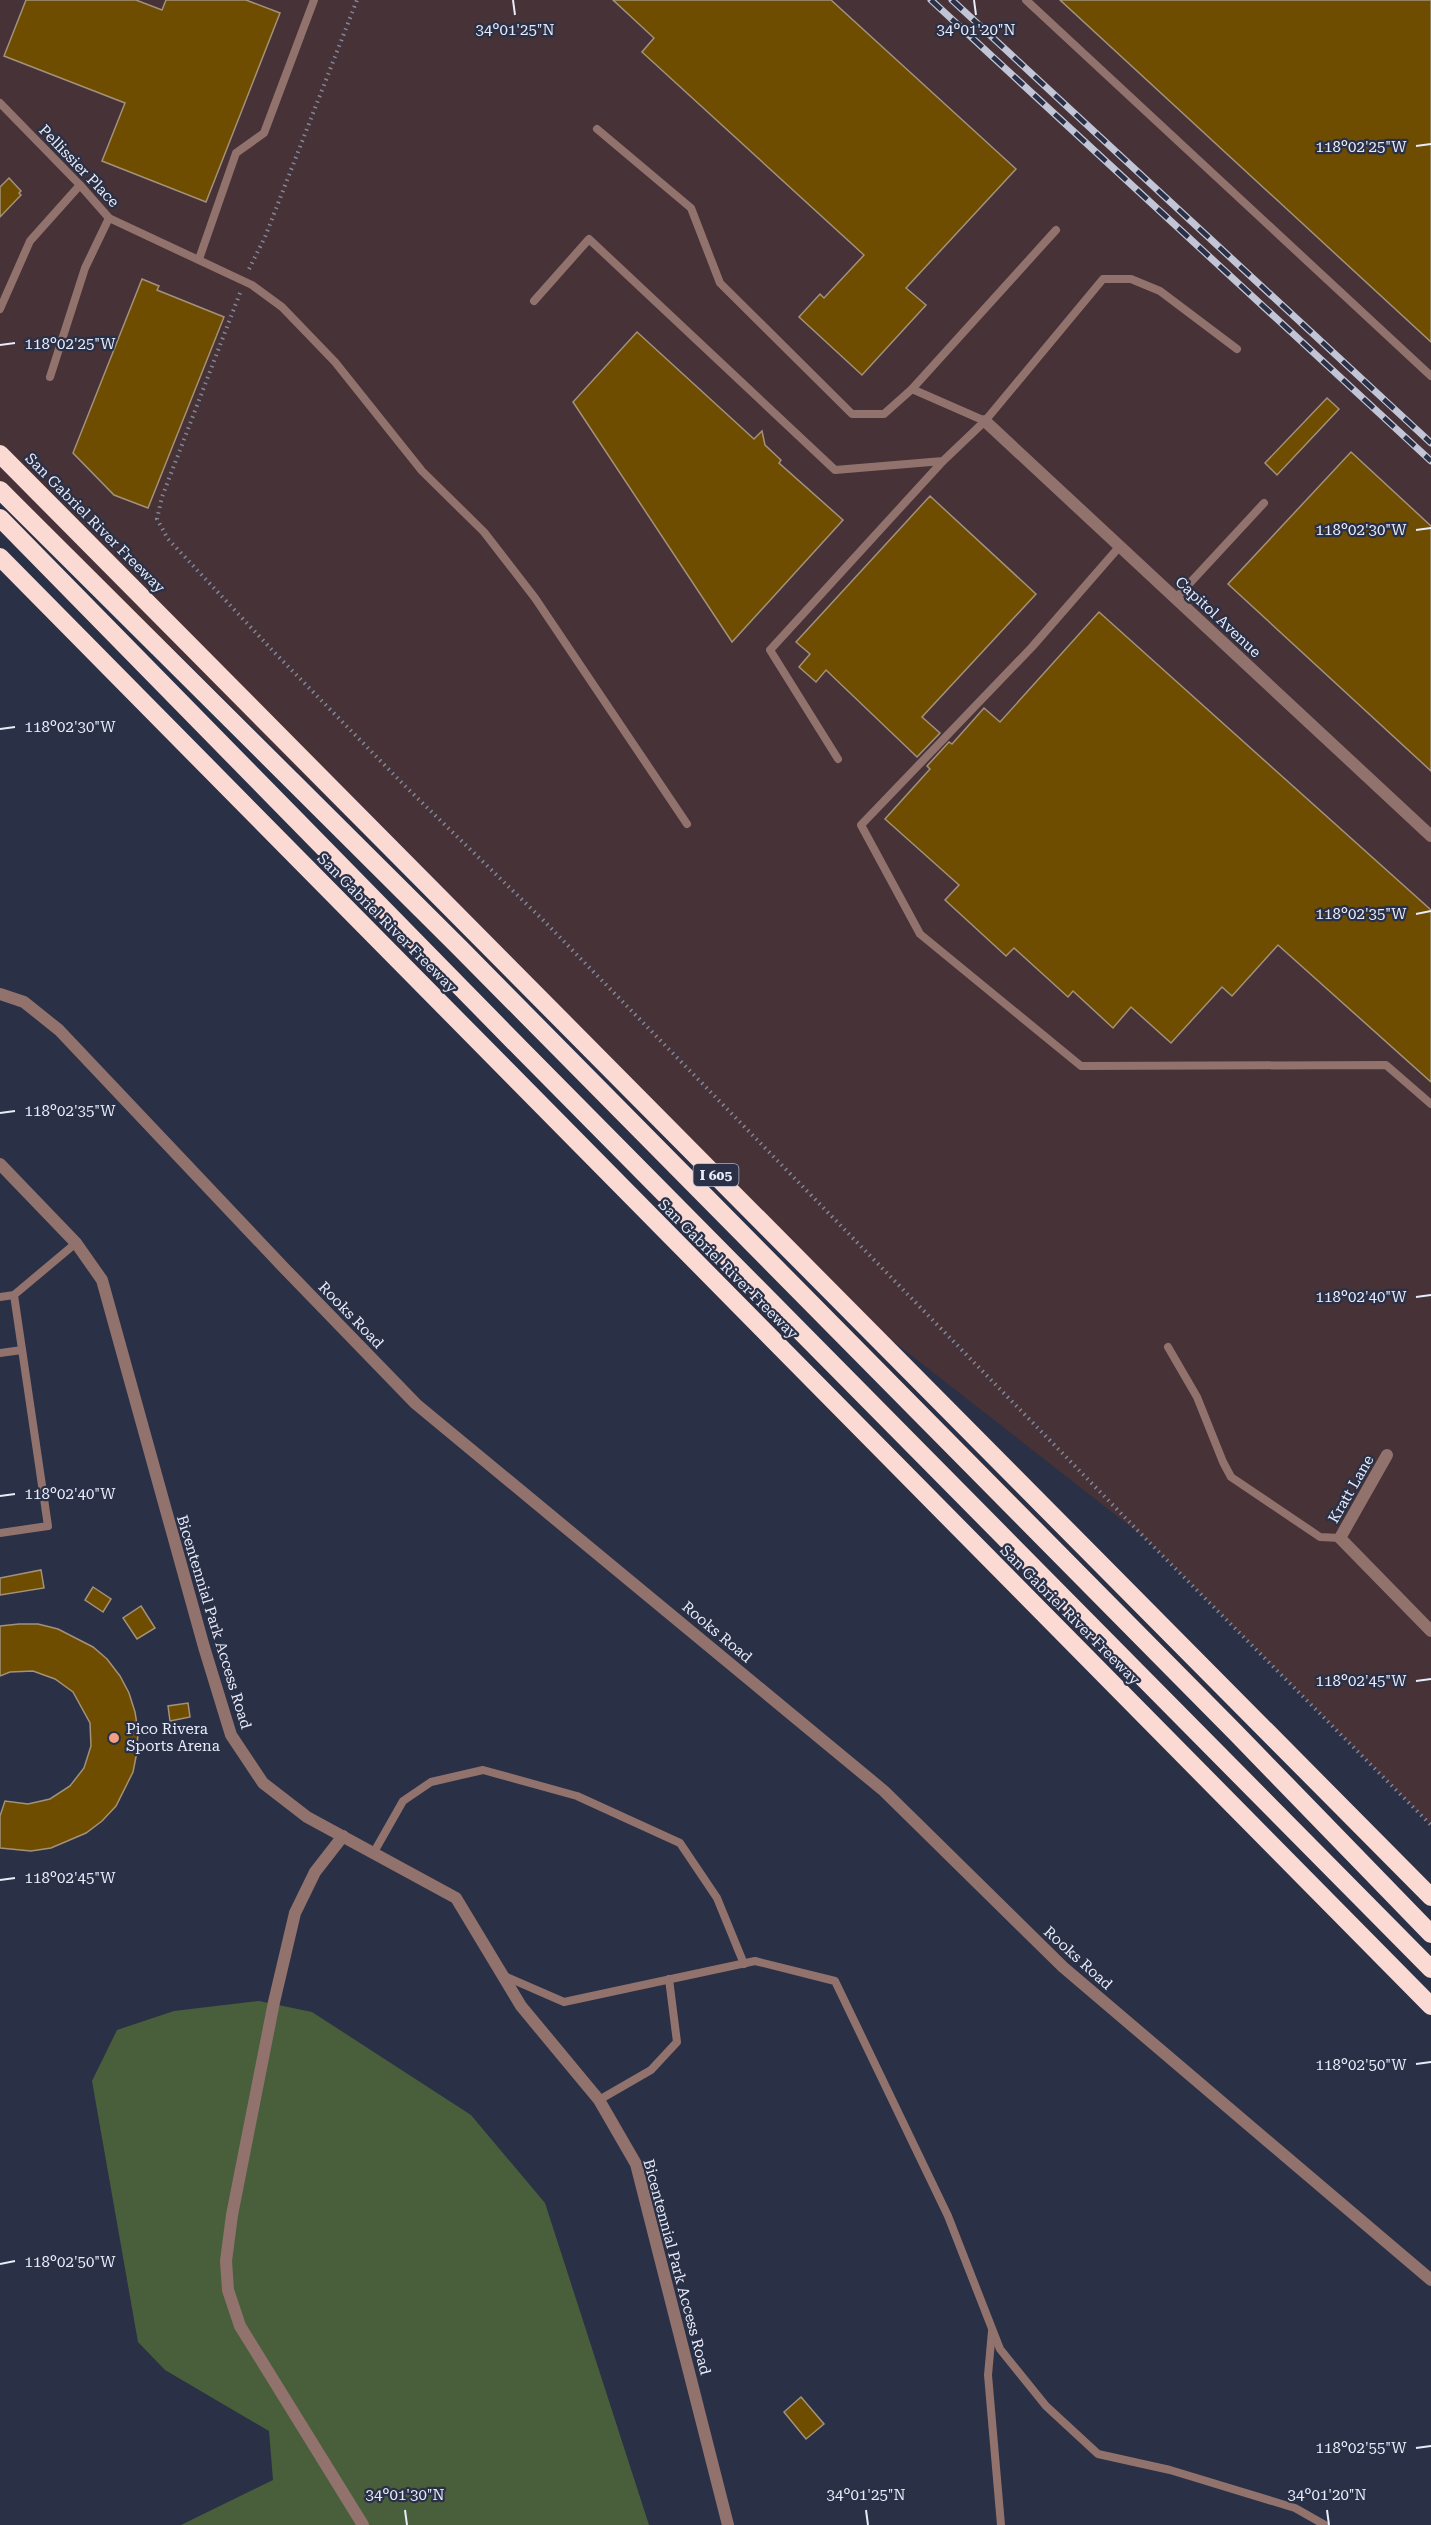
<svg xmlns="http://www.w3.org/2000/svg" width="1431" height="2525" viewBox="0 0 1431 2525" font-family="'Roboto Serif',serif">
<rect width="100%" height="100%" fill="#2a3046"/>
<!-- industrial -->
<polygon fill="#463237" points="0,0 1431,0 1431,1825 1145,1538 857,1313 0,481"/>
<!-- green -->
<polygon fill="#495f3b" points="259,2001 312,2012 471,2115 545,2203 649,2525 181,2525 273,2480 269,2431 165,2370 138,2342 92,2081 117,2030 174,2011"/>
<!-- building -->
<g fill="#6e4c00" stroke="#a39279" stroke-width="1.5">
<polygon points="26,0 136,0 162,10 166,0 246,0 280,13 206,202 102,161 125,103 4,56"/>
<polygon points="613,0 831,0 1016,169 906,288 926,305 862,375 799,317 820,294 824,298 864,255 642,52 654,38"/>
<polygon points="1060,0 1431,0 1431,342"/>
<polygon points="9,178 21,191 19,193 21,195 0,217 0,187"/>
<polygon points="142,279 159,286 157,290 224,317 148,508 114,495 73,453"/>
<polygon points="637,332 754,439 762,431 765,445 781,460 779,463 843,520 732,642 573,402"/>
<polygon points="1327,398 1339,409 1277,475 1265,463"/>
<polygon points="1351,452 1431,526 1431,771 1228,584"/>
<polygon points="930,496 1036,594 922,717 940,733 917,757 826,670 816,682 799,667 810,654 796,642"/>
<polygon points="1099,612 1431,910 1431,1082 1278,945 1232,996 1222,987 1171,1043 1131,1007 1113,1028 1073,991 1068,997 1014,948 1006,956 945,900 959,885 885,819 930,769 927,766 949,742 952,744 984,708 1000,722"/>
<polygon points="41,1570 44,1588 0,1595 0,1578"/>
<polygon points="93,1587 111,1599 103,1612 85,1600"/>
<polygon points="141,1606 155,1628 137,1639 123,1618"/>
<polygon points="19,1624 38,1624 58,1629 93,1647 107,1659 120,1676 129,1693 135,1712 138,1731 137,1752 133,1772 116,1806 102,1821 86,1833 51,1848 31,1851 0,1848 0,1816 5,1801 28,1804 50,1799 70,1786 84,1768 91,1746 90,1723 73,1692 55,1679 33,1671 10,1672 0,1676 0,1626"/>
<polygon points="188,1703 190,1717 170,1721 168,1706"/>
<polygon points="801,2397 824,2424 806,2439 784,2412"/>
</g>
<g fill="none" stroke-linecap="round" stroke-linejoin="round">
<!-- path -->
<g stroke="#82879a" stroke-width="4" stroke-dasharray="1.5 4.5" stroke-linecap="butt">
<polyline points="249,269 265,237 357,0"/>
<polyline points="240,293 162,497 157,519 168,539 274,652 406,787 544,921 1145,1538 1431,1825"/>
</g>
<!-- service -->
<g stroke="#92726c" stroke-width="8">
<polyline points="1026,0 1431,376"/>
<polyline points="0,103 80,185 109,218 252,285 282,307 335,362 422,471 484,532 535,598 687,824"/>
<polyline points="597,129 691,208 720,283 852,414 884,414 912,389 985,421"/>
<polyline points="199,259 236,153 264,133 314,0"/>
<polyline points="534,301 589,239 835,470 943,461 985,421 1103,279 1131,279 1160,291 1237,349"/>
<polyline points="0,309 30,241 80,185"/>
<polyline points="50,377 85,268 109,218"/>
<polyline points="912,389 1056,230"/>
<polyline points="1120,546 1032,647 861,825 920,934 1081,1066 1386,1065 1431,1104"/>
<polyline points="1176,598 1264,503"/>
<polyline points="838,759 770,650 943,461"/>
<polyline points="0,1297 14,1295 76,1243"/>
<polyline points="1168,1347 1197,1397 1223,1462 1231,1477 1320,1537 1340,1538"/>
<polyline points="0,1353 22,1350"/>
<polyline points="0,1533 48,1526 14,1295"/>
<polyline points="374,1852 403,1801 431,1782 483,1770 577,1796 680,1843 717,1898 744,1964"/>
<polyline points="502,1975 564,2002 755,1961 835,1981 948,2216 1000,2349 1046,2406 1098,2454 1170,2470 1295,2508 1325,2525"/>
<polyline points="599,2100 651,2070 677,2042 669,1979"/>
<polyline points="992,2331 988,2375 1001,2525"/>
</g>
<!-- minor -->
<g stroke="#92726c" stroke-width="12">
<polyline points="985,421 1431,836"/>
<polyline points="0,1164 76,1243 102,1280 204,1647 231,1735 263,1783 307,1817 456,1898 521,2006 599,2100 636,2164 728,2525"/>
<polyline points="1387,1455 1340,1538 1431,1631"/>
<polyline points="343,1836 315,1872 295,1913 274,2002 232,2215 226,2261 228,2290 240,2326 363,2525"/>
</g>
<!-- tertiary -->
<polyline stroke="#92726c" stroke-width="12" points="0,994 24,1002 59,1030 287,1271 416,1404 884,1791 1063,1967 1431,2280"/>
<!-- motorway -->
<g stroke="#fadad3" stroke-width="18">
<polyline points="0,454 1431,1897"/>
<polyline points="0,490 460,948 1235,1732 1431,1934"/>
<polyline points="0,518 521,1049 1431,1969"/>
<polyline points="0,557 1431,2006"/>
</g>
<!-- rail casing -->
<g stroke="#c1c5d6" stroke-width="7">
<g id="rail">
<polyline points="931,0 1431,461"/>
<polyline points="952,0 1431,443"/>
</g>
</g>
<!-- rail -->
<use href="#rail" stroke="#2a3046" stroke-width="4.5" stroke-dasharray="14" stroke-linecap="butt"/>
</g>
<!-- ticks -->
<path fill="none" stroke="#e7ebfa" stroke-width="2" d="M513,0L515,15M974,0L976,15M1416,146L1431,144M0,345L15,343M1416,530L1431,528M0,729L15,727M1416,914L1431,911M0,1113L15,1111M1416,1297L1431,1295M0,1496L15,1494M1416,1681L1431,1679M0,1880L15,1878M1416,2064L1431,2062M0,2264L15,2261M1416,2448L1431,2446M405,2510L407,2525M866,2510L868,2525M1327,2510L1329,2525"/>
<!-- markers -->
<circle fill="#f39f83" stroke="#2a3046" stroke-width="2" cx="114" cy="1738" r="6"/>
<g text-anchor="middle" stroke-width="4.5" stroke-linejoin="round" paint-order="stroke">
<!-- shield labels -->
<rect fill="#2a3046" stroke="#aeb3c4" stroke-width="1.5" x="693.5" y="1164" width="45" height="22" rx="4.5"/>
<g font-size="14" font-weight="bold" fill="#e7ebfa">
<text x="716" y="1180">I 605</text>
</g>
<!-- street labels -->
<g font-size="15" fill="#e7ebfa" stroke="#2a3046">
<text transform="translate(79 166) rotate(46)" y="5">Pellissier Place</text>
<text transform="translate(95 523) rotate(45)" y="5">San Gabriel River Freeway</text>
<text transform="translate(1218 617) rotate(43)" y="5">Capitol Avenue</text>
<text transform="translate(387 923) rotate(45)" y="5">San Gabriel River Freeway</text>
<text transform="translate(728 1269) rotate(45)" y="5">San Gabriel River Freeway</text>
<text transform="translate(351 1315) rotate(46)" y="5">Rooks Road</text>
<text transform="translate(1351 1489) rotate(-60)" y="5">Kratt Lane</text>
<text transform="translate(1070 1615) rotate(45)" y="5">San Gabriel River Freeway</text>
<text transform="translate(214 1622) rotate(73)" y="5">Bicentennial Park Access Road</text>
<text transform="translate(717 1632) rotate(40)" y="5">Rooks Road</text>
<text transform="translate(1078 1958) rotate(42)" y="5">Rooks Road</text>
<text transform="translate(677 2267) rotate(75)" y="5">Bicentennial Park Access Road</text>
</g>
<!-- poi labels -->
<g font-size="15" fill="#e7ebfa" stroke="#2a3046" text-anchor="start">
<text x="126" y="1734">Pico Rivera<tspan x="126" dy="17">Sports Arena</tspan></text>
</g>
</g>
<g font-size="15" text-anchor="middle" fill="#e7ebfa" stroke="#2a3046" stroke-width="4.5" stroke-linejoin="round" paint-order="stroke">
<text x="515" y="35">34°01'25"N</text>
<text x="976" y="35">34°01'20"N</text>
<text x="1361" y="152">118°02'25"W</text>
<text x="70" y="349">118°02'25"W</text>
<text x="1361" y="535">118°02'30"W</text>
<text x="70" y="732">118°02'30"W</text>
<text x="1361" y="919">118°02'35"W</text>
<text x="70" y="1116">118°02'35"W</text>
<text x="1361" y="1302">118°02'40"W</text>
<text x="70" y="1499">118°02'40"W</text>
<text x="1361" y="1686">118°02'45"W</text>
<text x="70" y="1883">118°02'45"W</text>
<text x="1361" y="2070">118°02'50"W</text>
<text x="70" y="2267">118°02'50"W</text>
<text x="1361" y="2453">118°02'55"W</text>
<text x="405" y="2500">34°01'30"N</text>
<text x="866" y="2500">34°01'25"N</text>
<text x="1327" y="2500">34°01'20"N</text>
</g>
</svg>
